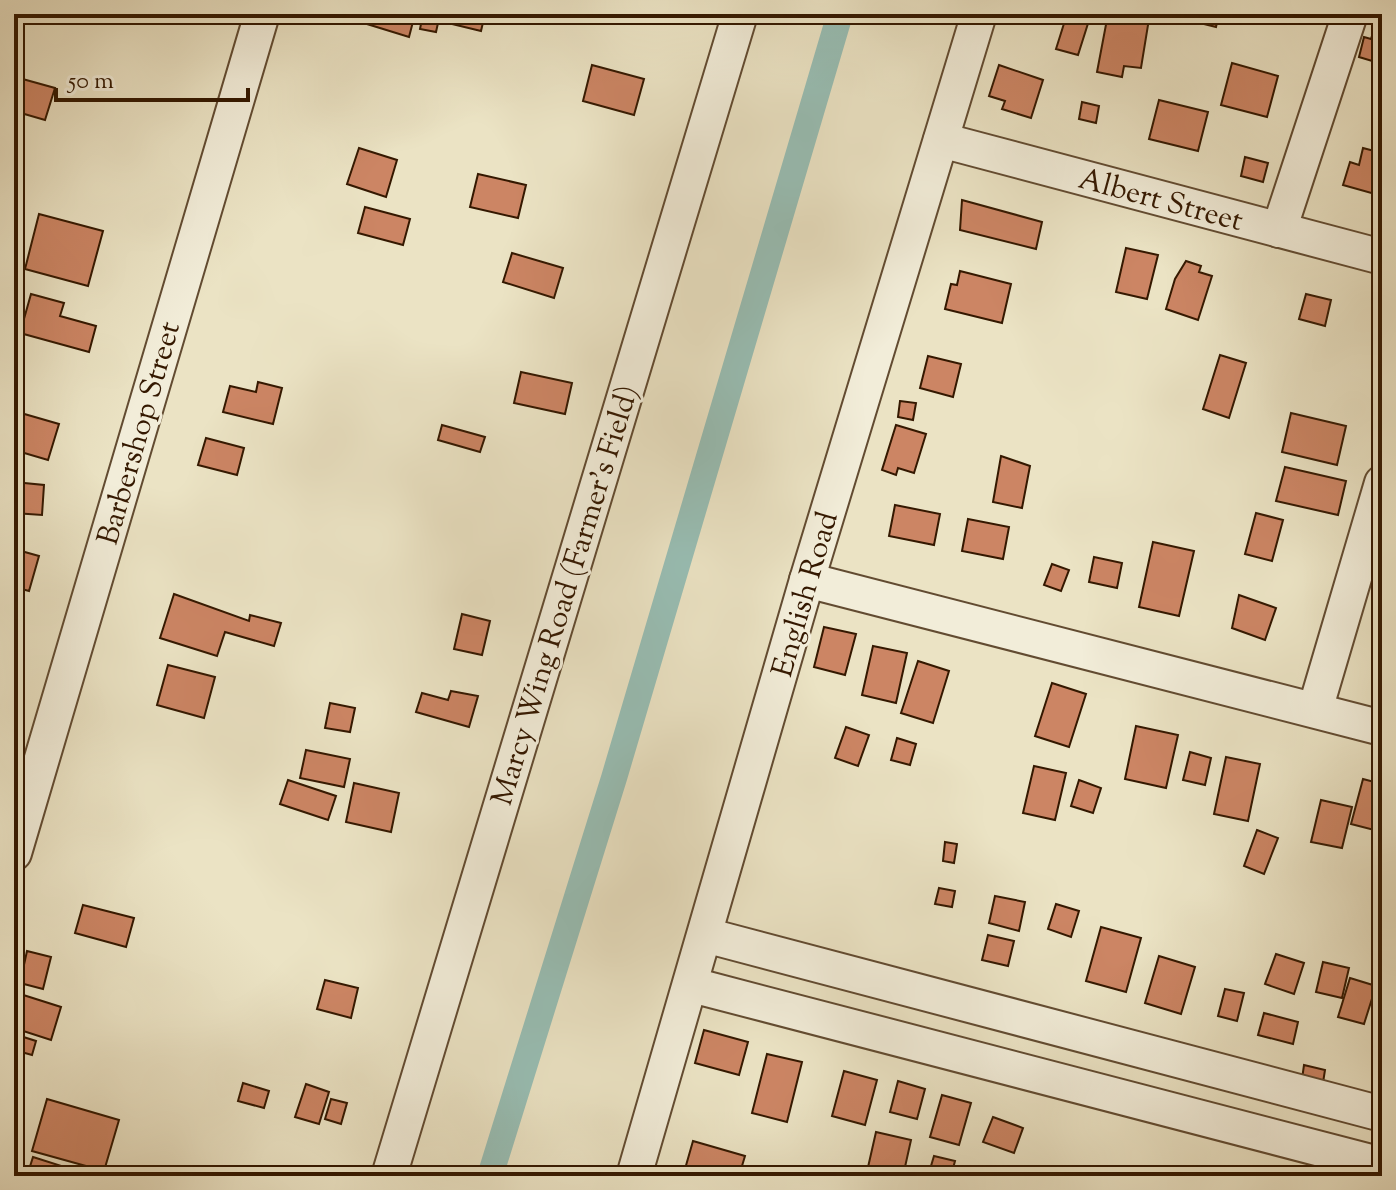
<svg xmlns="http://www.w3.org/2000/svg" width="1396" height="1190" viewBox="0 0 1396 1190" font-family="'Sorts Mill Goudy',serif">
<rect width="100%" height="100%" fill="#ebe3c4"/>
<filter id="stains"><feTurbulence type="fractalNoise" baseFrequency=".0025" numOctaves="4"/><feColorMatrix values="0 0 0 0 .2 0 0 0 0 .09 0 0 0 0 .02 0 0 0 .5 -.17"/></filter>
<radialGradient id="worn" r=".72"><stop offset=".6" stop-color="#630" stop-opacity="0"/><stop offset="1" stop-color="#630" stop-opacity=".3"/></radialGradient>
<g fill="none" stroke-linecap="round" stroke-linejoin="round">
<!-- canal -->
<polyline stroke="#98beb4" stroke-width="26" points="490,1176 614,778 840,14"/>
</g>
<!-- building -->
<g fill="#cc8564" stroke="#341800" stroke-width="2">
<polygon points="370,14 415,14 409,37 367,24"/>
<polygon points="423,14 440,14 436,32 420,29"/>
<polygon points="454,14 485,14 481,31 452,24"/>
<polygon points="1067,14 1091,14 1078,55 1056,49"/>
<polygon points="1108,14 1134,14 1149,19 1141,68 1124,66 1122,77 1097,72"/>
<polygon points="1194,14 1219,14 1216,27 1192,21"/>
<polygon points="1377,20 1382,21 1382,64 1359,57 1364,37 1371,39"/>
<polygon points="1232,63 1278,76 1267,117 1221,105"/>
<polygon points="592,65 644,79 634,115 583,101"/>
<polygon points="999,65 1043,80 1031,118 1002,109 1005,101 989,96"/>
<polygon points="19,78 55,88 45,120 14,111"/>
<polygon points="1159,100 1208,112 1198,151 1149,139"/>
<polygon points="1082,102 1099,106 1096,123 1079,119"/>
<polygon points="359,148 397,160 386,197 347,184"/>
<polygon points="1363,148 1382,153 1382,196 1343,185 1350,162 1359,165"/>
<polygon points="1245,157 1268,163 1263,182 1241,176"/>
<polygon points="478,174 526,185 518,218 470,207"/>
<polygon points="962,200 1042,222 1036,249 960,230"/>
<polygon points="365,207 410,219 403,245 358,233"/>
<polygon points="39,214 103,231 88,286 25,269"/>
<polygon points="1126,248 1158,255 1147,299 1116,292"/>
<polygon points="512,253 563,268 554,298 503,282"/>
<polygon points="1186,261 1201,266 1199,272 1212,276 1198,320 1166,309 1175,279"/>
<polygon points="960,271 1011,284 1002,323 945,309 951,284 957,285"/>
<polygon points="31,294 64,303 60,316 96,326 89,352 20,333"/>
<polygon points="1306,294 1331,300 1325,326 1299,319"/>
<polygon points="1220,355 1246,363 1229,418 1203,409"/>
<polygon points="928,356 961,364 953,397 920,388"/>
<polygon points="521,372 572,383 565,414 514,403"/>
<polygon points="258,382 282,388 273,424 223,412 230,386 256,392"/>
<polygon points="900,401 916,403 913,420 898,417"/>
<polygon points="14,411 59,424 48,460 14,450"/>
<polygon points="1291,413 1346,426 1337,465 1282,452"/>
<polygon points="442,425 485,437 480,452 438,440"/>
<polygon points="896,425 926,434 914,473 898,468 896,475 882,470"/>
<polygon points="206,438 244,448 237,475 198,465"/>
<polygon points="1001,456 1030,466 1022,508 993,502"/>
<polygon points="1285,467 1346,481 1338,515 1276,501"/>
<polygon points="14,482 44,485 42,515 14,513"/>
<polygon points="895,505 940,514 934,545 889,536"/>
<polygon points="1256,513 1283,520 1272,561 1245,554"/>
<polygon points="968,519 1009,527 1003,559 962,551"/>
<polygon points="1153,542 1194,551 1179,616 1139,607"/>
<polygon points="14,549 39,556 29,591 14,587"/>
<polygon points="1094,557 1122,563 1117,588 1089,582"/>
<polygon points="1052,564 1069,570 1061,591 1044,585"/>
<polygon points="174,594 249,621 250,615 281,623 274,646 225,632 217,656 160,638"/>
<polygon points="1239,595 1276,608 1265,640 1232,628"/>
<polygon points="462,614 490,621 482,655 454,649"/>
<polygon points="824,627 856,634 845,675 814,667"/>
<polygon points="873,646 907,653 896,703 862,695"/>
<polygon points="918,661 949,671 933,723 901,713"/>
<polygon points="168,665 215,677 204,718 157,705"/>
<polygon points="1052,683 1086,694 1069,747 1035,736"/>
<polygon points="451,691 478,696 469,727 416,712 422,693 448,700"/>
<polygon points="330,703 355,708 350,732 325,728"/>
<polygon points="1136,726 1178,735 1166,788 1125,779"/>
<polygon points="846,727 869,735 858,766 835,758"/>
<polygon points="897,738 916,744 910,765 891,760"/>
<polygon points="306,750 350,759 344,787 300,778"/>
<polygon points="1190,752 1211,758 1205,785 1183,780"/>
<polygon points="1226,757 1260,764 1248,821 1214,814"/>
<polygon points="1034,766 1066,773 1055,820 1023,813"/>
<polygon points="1363,779 1382,784 1382,832 1351,824"/>
<polygon points="288,780 336,796 328,820 280,804"/>
<polygon points="1079,780 1101,788 1093,813 1071,806"/>
<polygon points="354,783 399,793 391,832 346,822"/>
<polygon points="1321,800 1352,807 1342,848 1311,842"/>
<polygon points="1257,830 1278,838 1264,874 1244,866"/>
<polygon points="945,842 957,844 954,863 943,861"/>
<polygon points="939,888 955,891 952,907 935,904"/>
<polygon points="995,896 1025,902 1019,931 989,923"/>
<polygon points="1056,904 1079,911 1071,937 1048,929"/>
<polygon points="83,905 134,918 126,947 75,933"/>
<polygon points="1101,927 1141,938 1126,992 1086,981"/>
<polygon points="988,935 1014,941 1008,966 982,960"/>
<polygon points="27,951 51,957 43,989 20,983"/>
<polygon points="1276,954 1304,963 1294,994 1265,984"/>
<polygon points="1159,956 1195,967 1181,1014 1145,1003"/>
<polygon points="1323,962 1349,968 1342,998 1316,992"/>
<polygon points="1350,978 1376,986 1364,1024 1338,1017"/>
<polygon points="325,980 358,988 351,1018 317,1009"/>
<polygon points="1225,989 1244,993 1237,1021 1218,1016"/>
<polygon points="17,993 61,1007 51,1040 14,1028"/>
<polygon points="1264,1013 1298,1022 1293,1044 1258,1035"/>
<polygon points="704,1030 748,1042 739,1075 695,1063"/>
<polygon points="14,1034 36,1041 32,1055 14,1050"/>
<polygon points="1380,1048 1382,1048 1382,1080 1375,1078"/>
<polygon points="767,1054 802,1062 787,1122 752,1113"/>
<polygon points="1304,1065 1325,1070 1322,1089 1301,1086"/>
<polygon points="844,1071 877,1080 865,1125 832,1116"/>
<polygon points="898,1081 925,1089 917,1119 890,1112"/>
<polygon points="243,1083 269,1091 264,1108 238,1101"/>
<polygon points="306,1084 329,1092 319,1124 295,1117"/>
<polygon points="942,1095 971,1103 959,1145 930,1137"/>
<polygon points="47,1099 119,1120 104,1171 32,1151"/>
<polygon points="331,1099 347,1103 341,1124 325,1119"/>
<polygon points="993,1117 1023,1128 1014,1153 983,1142"/>
<polygon points="876,1132 911,1140 903,1176 866,1176"/>
<polygon points="693,1141 745,1156 739,1176 683,1176"/>
<polygon points="934,1156 955,1161 951,1176 928,1176"/>
<polygon points="33,1157 71,1169 68,1176 27,1176"/>
<polygon points="1303,1167 1325,1175 1301,1176"/>
</g>
<g fill="none" stroke-linecap="round" stroke-linejoin="round">
<!-- minor casing -->
<g stroke="#624b31" stroke-width="38">
<g id="minor">
<polyline points="941,140 1382,257"/>
<polyline points="1279,230 1350,14"/>
<polyline points="807,580 1382,728"/>
<polyline points="1315,710 1382,483"/>
<polyline points="14,853 262,14"/>
<polyline points="705,935 1382,1114"/>
<polyline points="692,985 1382,1165"/>
<polyline points="389,1176 740,14"/>
<polyline points="634,1176 807,580 979,14"/>
</g>
</g>
<!-- minor -->
<use href="#minor" stroke="#f2edd9" stroke-width="34"/>
</g>
<g text-anchor="middle" stroke-width="6" stroke-linejoin="round" paint-order="stroke">
<!-- street labels -->
<g font-size="30" fill="#341800" stroke="#f2edd9">
<text transform="translate(1161 199) rotate(15)" y="10">Albert Street</text>
<text transform="translate(138 433) rotate(-74)" y="10">Barbershop Street</text>
<text transform="translate(804 594) rotate(-74)" y="10">English Road</text>
<text transform="translate(564 595) rotate(-73)" y="10">Marcy Wing Road (Farmer's Field)</text>
</g>
</g>
<!-- margin -->
<rect width="1396" height="1190" fill="none" stroke="#ebe3c4" stroke-width="48"/>
<rect x="16" y="16" width="1364" height="1158" fill="none" stroke="#341800" stroke-width="4"/>
<rect x="24" y="24" width="1348" height="1142" fill="none" stroke="#341800" stroke-width="2"/>
<!-- scale -->
<path d="M56 88v12h192v-12" fill="none" stroke="#341800" stroke-width="4"/>
<text x="68" y="88" font-size="24" fill="#341800" stroke="#f2edd9" stroke-width="6" paint-order="stroke">50 m</text>
<rect width="100%" height="100%" filter="url(#stains)"/>
<rect width="100%" height="100%" fill="url(#worn)"/>
</svg>
